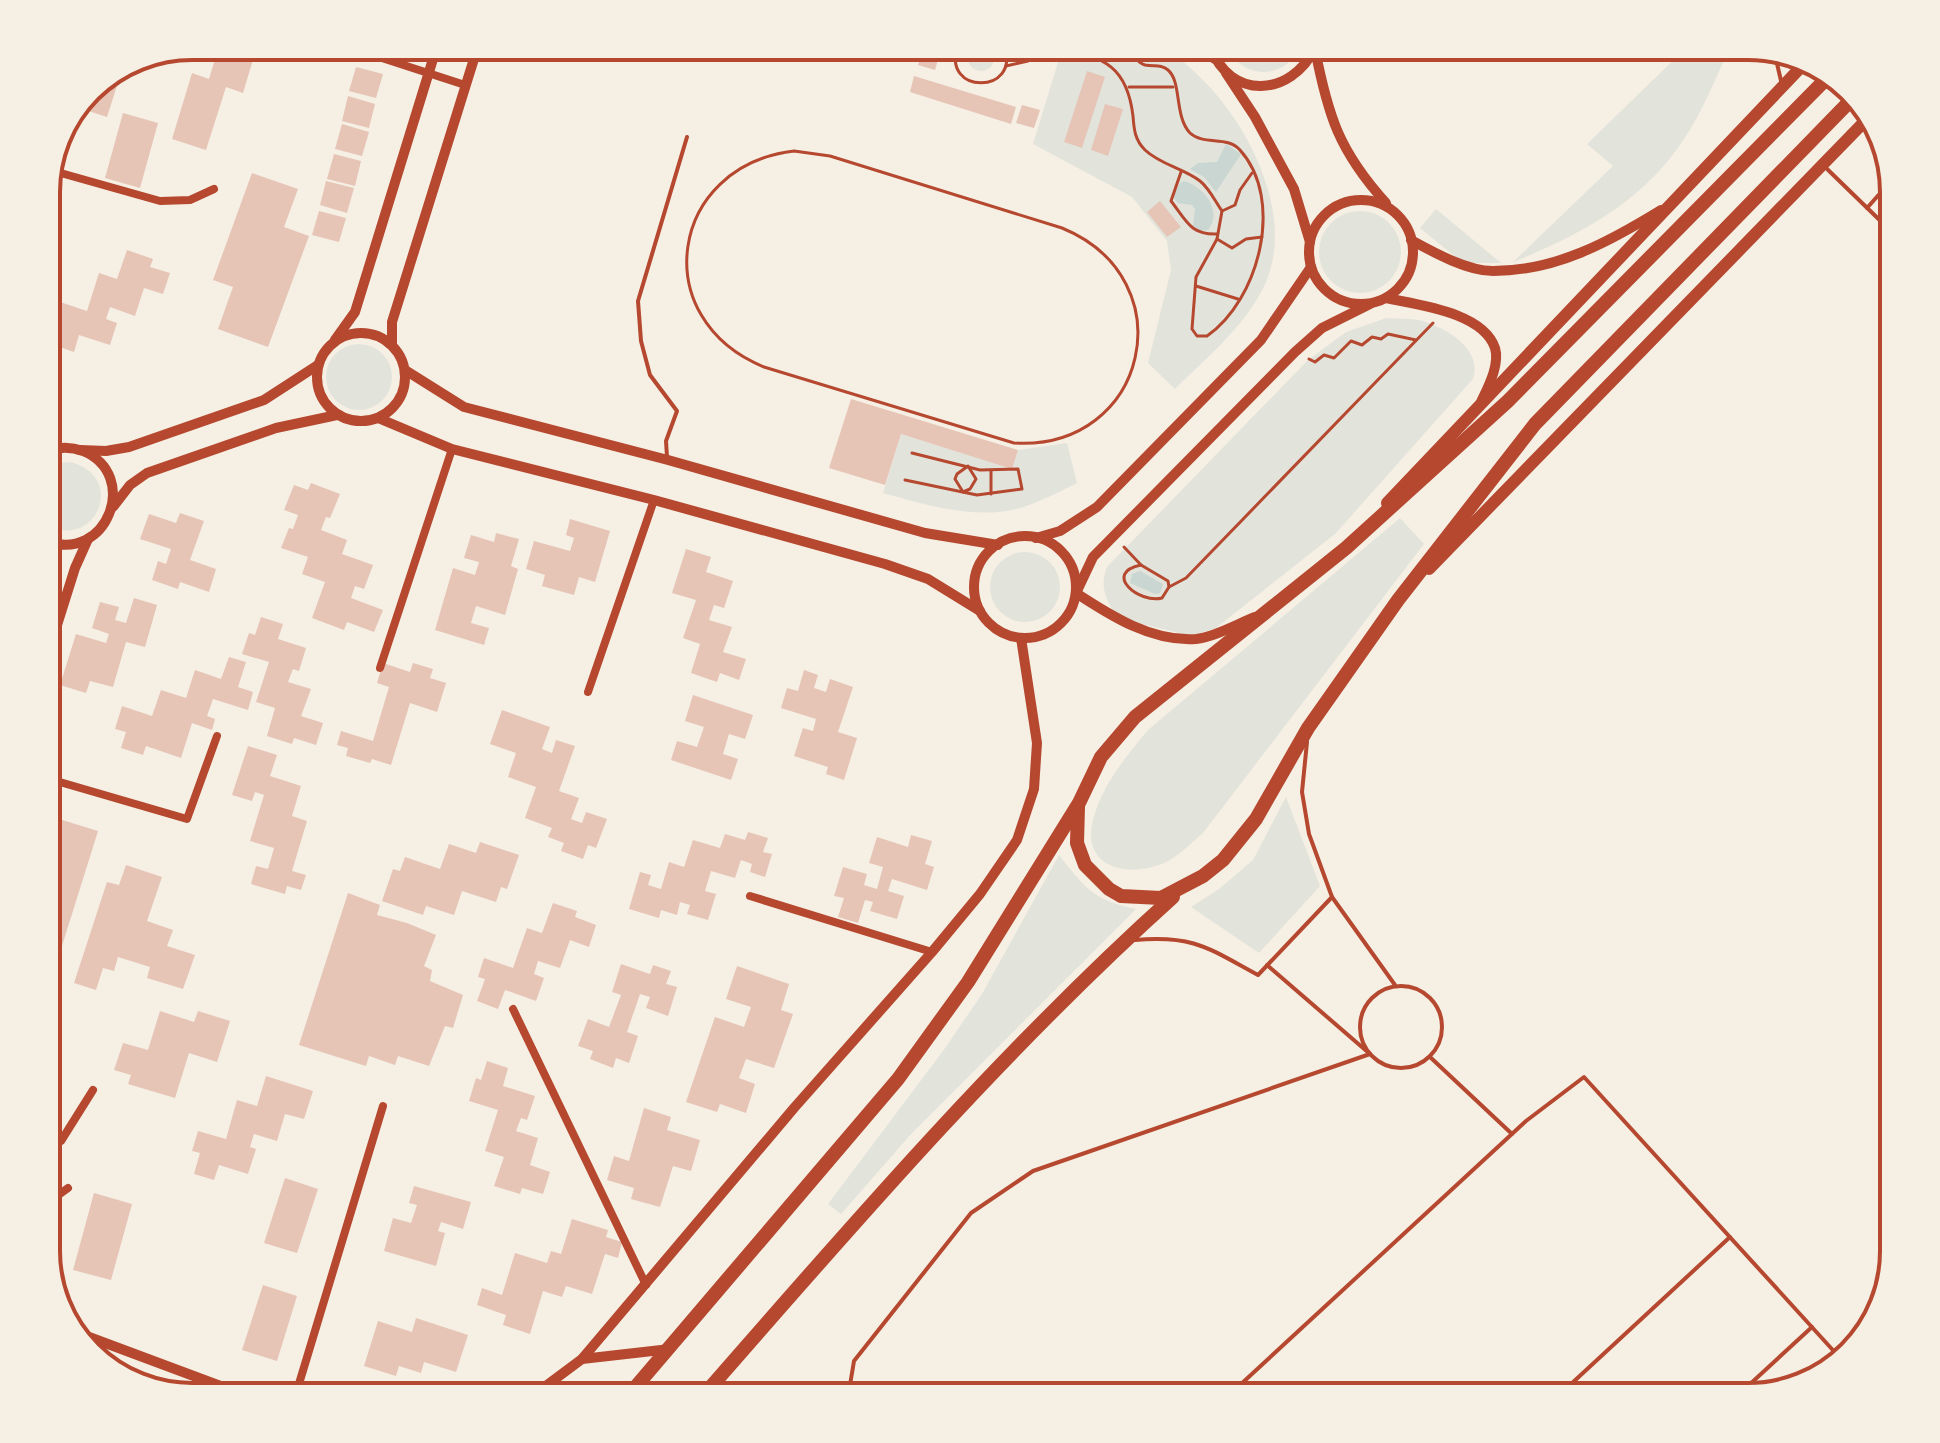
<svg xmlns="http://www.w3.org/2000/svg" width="1940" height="1443" viewBox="0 0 1940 1443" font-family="'PT Sans',sans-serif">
<rect width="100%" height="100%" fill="#f6efe4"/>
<!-- green -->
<g fill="#e2e4dc">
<circle cx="981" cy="58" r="13"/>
<path d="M1063,46C1085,46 1108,46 1130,46C1138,46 1147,44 1155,46C1171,50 1188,65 1200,77C1248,123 1295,214 1266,282C1247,325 1208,356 1175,389L1148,363L1171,270L1167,241L1132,197L1033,144Z"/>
<path d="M1227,46H1301C1286,80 1241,81 1227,46Z"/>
<path d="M1688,46H1731C1716,76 1703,111 1684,139C1643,202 1580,235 1513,262L1613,166L1587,144Z"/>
<polygon points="1436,209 1501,263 1463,263 1420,228"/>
<circle cx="1360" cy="252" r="41"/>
<path d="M1386,318C1397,319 1409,318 1419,320C1445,327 1483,348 1473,379L1335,534L1216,628L1191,636L1117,618C1106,599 1099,587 1107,567L1308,360L1346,332Z"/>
<circle cx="359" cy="377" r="33"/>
<path d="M901,434L1012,468L1018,450L1067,443L1077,483C1055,494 1031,507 1006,511C965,517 923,504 883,493Z"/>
<path d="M70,462C127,476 97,551 46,525V468L59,463Z"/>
<path d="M1400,518L1424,544L1203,833C1191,843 1178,857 1164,863C1123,880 1077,865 1095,813C1105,782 1127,755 1148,730Z"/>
<circle cx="1025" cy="587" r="35"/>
<polygon points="1286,797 1320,886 1259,953 1191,907 1219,889 1253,860"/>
<path d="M1059,855C1085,888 1093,900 1136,909L912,1133L841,1214L828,1204L943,1051L982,994Z"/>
</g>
<!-- water -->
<g fill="#c9d6d2">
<polygon points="1226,144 1241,154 1216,192 1204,177 1190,169 1198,163 1217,162"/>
<path d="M1184,181C1205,187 1223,212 1208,230L1200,231L1193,226L1195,209L1192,205L1178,203L1173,197L1180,183Z"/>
<polygon points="1140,571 1163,584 1160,593 1155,594 1130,583 1132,574"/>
</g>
<!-- building -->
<g fill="#e6c5b7">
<polygon points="219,46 257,46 243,93 226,87 206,150 172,139 192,73 209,79"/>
<polygon points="924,46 942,46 935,70 918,65"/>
<polygon points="356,67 383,74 376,98 349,91"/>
<polygon points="1087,71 1105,77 1082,148 1064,142"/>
<polygon points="121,73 107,117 76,107 95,83"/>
<polygon points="914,76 1016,107 1011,124 910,92"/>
<polygon points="348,96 375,104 369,128 342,121"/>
<polygon points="1105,104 1123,109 1108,156 1091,150"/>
<polygon points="1022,105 1040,110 1034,128 1016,123"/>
<polygon points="123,113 158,123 140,188 105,178"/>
<polygon points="342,124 369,132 362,156 335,149"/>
<polygon points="334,154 361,161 355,186 327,179"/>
<polygon points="252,173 298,189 284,227 309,236 268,347 218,329 233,287 213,280"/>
<polygon points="326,181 354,188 347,213 320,205"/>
<polygon points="1160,201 1181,227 1167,237 1147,212"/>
<polygon points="319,211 346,218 339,242 312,235"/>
<polygon points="127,250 153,259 150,267 170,273 163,294 144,288 135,316 110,307 106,319 117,323 110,345 79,335 74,352 51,344 58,324 50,321 57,301 87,311 99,273 117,279"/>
<polygon points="851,399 1018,450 1012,469 901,434 885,485 829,468"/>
<polygon points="311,483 340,494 330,518 326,517 321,530 347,540 342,554 373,565 364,589 355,586 351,598 383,610 374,632 347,622 344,630 312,618 325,582 302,574 308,557 281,548 289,528 293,529 298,515 284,510 294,485 308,490"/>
<polygon points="180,513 204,521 190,560 216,569 209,592 180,582 178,589 152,580 158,561 166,564 171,549 140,539 149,514 176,523"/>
<polygon points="570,519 610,531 595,582 579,577 574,595 542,586 545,575 526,569 534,541 570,551 574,538 566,535"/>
<polygon points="496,533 519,539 511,566 518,569 505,615 476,606 471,623 489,628 484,645 435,630 453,568 475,575 479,562 464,558 471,535 494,542"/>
<polygon points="686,549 711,557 706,572 733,581 724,608 714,605 709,620 732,627 723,652 746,659 739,680 720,673 717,682 691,673 700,644 683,638 696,600 672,593"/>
<polygon points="134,598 157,605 145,647 126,642 113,687 90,681 86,693 60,685 76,634 106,643 109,634 92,628 100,602 119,607 115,620 126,623"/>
<polygon points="261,617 283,624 278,639 306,648 299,671 293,669 288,682 311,689 301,716 323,723 316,745 294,738 292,744 267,736 275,708 256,702 269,662 242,654 249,633 255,635"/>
<polygon points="229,657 246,662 238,687 253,692 248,710 213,699 207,716 215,719 212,730 192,723 181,758 146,746 143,755 121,748 126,732 115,729 122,706 152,716 161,690 186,698 195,670 221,679"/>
<polygon points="383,663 410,672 413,663 433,669 430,678 446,683 437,712 410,703 391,765 372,759 370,763 346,756 348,748 337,745 341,731 373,741 389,687 377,683"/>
<polygon points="804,670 818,675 814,688 826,692 830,679 853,687 838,732 857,738 844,780 826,774 828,767 794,756 803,728 813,731 816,719 781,708 787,688 798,691"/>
<polygon points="693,695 753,715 745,739 729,734 723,754 738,759 731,780 671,760 677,741 697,747 704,727 685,721"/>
<polygon points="502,710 550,727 542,749 552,753 556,740 575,746 559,791 579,798 571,819 582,823 586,812 607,819 596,848 588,845 583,859 561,851 564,843 548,837 552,828 525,818 536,787 508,777 516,753 490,744"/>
<polygon points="248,746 277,755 270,776 301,786 292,816 307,821 292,871 306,875 301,890 287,886 285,894 251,884 256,866 268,869 274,848 250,841 264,795 255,792 252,801 232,795"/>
<polygon points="46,815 98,831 61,949 46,944"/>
<polygon points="748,832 768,838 763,852 772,854 765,877 750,872 752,864 741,860 735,878 711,871 705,891 716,894 708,920 687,914 690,905 680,902 677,915 661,910 659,918 629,909 640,872 651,875 648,885 661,889 669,862 684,867 693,840 720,848 725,834 745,840"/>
<polygon points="911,835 932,841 925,864 934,867 927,890 892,879 888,891 904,896 897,919 870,911 873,902 865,900 858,923 838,917 844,898 834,896 843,867 867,874 864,885 877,889 883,867 869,863 877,837 908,847"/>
<polygon points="480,842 519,855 507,889 501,887 496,902 462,891 454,915 426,906 423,915 382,901 393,869 400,871 405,857 440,869 449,844 476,853"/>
<polygon points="126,865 162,877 147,921 173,930 167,946 195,955 183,989 147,978 150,967 118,957 114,971 103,968 96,990 74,983 107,882 119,885"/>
<polygon points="348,893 380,905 377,915 407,923 436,935 424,966 432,970 430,981 463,995 453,1028 445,1026 429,1066 398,1056 395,1065 369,1056 366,1066 299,1045"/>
<polygon points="553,903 577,911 575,917 596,925 589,947 570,940 560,968 538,961 534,974 544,978 536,1001 505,990 498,1009 477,1001 485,979 478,977 484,958 513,968 527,928 542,933"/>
<polygon points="621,964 650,974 653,965 671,971 666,984 677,987 668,1016 646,1008 650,997 640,994 627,1032 638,1036 629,1063 616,1058 613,1068 590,1059 593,1051 578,1046 588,1019 609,1027 621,995 612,992"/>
<polygon points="737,966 789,984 781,1010 793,1014 774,1068 746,1059 739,1078 755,1084 746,1113 720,1104 717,1112 686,1102 715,1017 744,1027 751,1007 726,999"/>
<polygon points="160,1011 194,1022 198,1011 230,1021 217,1062 189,1053 175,1098 128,1084 131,1075 114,1070 123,1043 148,1050"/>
<polygon points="46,1022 57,1025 47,1058 46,1058"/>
<polygon points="487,1061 508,1068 503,1086 535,1096 527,1120 521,1118 516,1131 538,1138 530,1165 550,1172 543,1194 522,1188 520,1194 494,1186 504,1157 485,1151 498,1110 469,1101 476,1078 481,1080"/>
<polygon points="266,1076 313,1091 304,1119 285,1114 277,1141 254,1134 250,1147 256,1149 248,1174 219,1165 214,1180 194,1174 200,1153 192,1151 198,1131 226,1139 237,1100 257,1106"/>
<polygon points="644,1108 671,1117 667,1130 700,1140 691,1171 673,1166 660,1207 631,1199 634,1188 607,1180 614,1156 629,1161"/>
<polygon points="285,1178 318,1189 297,1253 264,1243"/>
<polygon points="414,1186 471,1202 463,1229 441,1222 438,1231 445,1233 436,1266 384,1251 393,1218 411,1223 417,1205 409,1203"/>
<polygon points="94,1193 132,1204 111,1280 73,1270"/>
<polygon points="572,1219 608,1230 606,1237 622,1242 618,1258 605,1254 592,1294 566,1286 562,1297 543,1291 530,1334 503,1325 506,1315 477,1305 482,1288 502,1295 515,1253 547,1263 551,1251 561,1254"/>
<polygon points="263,1285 297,1296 277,1361 242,1350"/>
<polygon points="416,1318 468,1335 456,1372 424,1362 421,1373 399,1366 396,1376 364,1366 378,1321 412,1332"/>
</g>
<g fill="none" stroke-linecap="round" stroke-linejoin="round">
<!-- path -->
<g stroke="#b5482f" stroke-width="3">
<path d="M958,46C940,95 1022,95 1004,46"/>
<path d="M1060,46C1105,59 1127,66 1133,116C1134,130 1135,140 1145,150C1161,165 1183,168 1200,181C1209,188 1215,201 1222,211L1217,239L1196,277L1192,329L1197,336H1207C1259,300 1285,200 1240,150C1227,135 1204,146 1190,133C1174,116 1182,82 1168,70C1161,64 1154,67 1145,65C1137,63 1134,54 1126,50L1114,51L1103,59"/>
<polyline points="1006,66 1028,61 1044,46"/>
<polyline points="1129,87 1173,87"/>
<path d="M794,151L830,156L1062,228C1187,279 1148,451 1014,443L764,367C646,319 669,166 794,151Z"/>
<path d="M1181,172L1171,201C1186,220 1190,235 1217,234"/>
<polyline points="1222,211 1235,205 1240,190 1252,173"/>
<polyline points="1217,239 1232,248 1246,239 1262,237"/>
<polyline points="1196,286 1238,299"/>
<polyline points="1309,359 1315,362 1324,355 1334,358 1351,341 1362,345 1372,337 1381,339 1388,334 1416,340"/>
<polygon points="968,466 976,479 970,489 963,492 955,479 957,474"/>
<polyline points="905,480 977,495 1022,489 1018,469 980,470 912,453"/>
<polyline points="991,494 991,471"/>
<polyline points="1124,547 1141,565"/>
<path d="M1141,565L1168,581L1169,587L1162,598C1139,604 1102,573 1141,565Z"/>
<polyline points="1169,587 1186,578 1433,323"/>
</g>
<!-- service -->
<g stroke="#b5482f" stroke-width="4">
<polyline points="1775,55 1782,85"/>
<polyline points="1824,166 1894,234"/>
<polyline points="1867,208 1891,181"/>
<polyline points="667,457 666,441 677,411 650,375 641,341 638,301 687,137"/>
<polyline points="1332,897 1395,985"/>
<path d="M1135,940C1194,935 1208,948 1258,975L1332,897L1309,834L1302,792L1307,742"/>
<circle cx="1401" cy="1027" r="41"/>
<polyline points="1430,1057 1512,1134"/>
<polyline points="848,1397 854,1361 971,1213 1033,1171 1370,1054 1267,965"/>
<polyline points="1227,1397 1526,1121 1584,1077 1841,1359"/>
<polyline points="1557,1397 1730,1237"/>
<polyline points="1736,1397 1812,1327"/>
</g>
<!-- minor -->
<g stroke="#b5482f" stroke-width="8">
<polyline points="345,46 465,85"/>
<polyline points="50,170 160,201 190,200 214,189"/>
<polyline points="380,668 452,449"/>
<polyline points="588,692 654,500"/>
<polyline points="46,778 187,819 217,736"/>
<polyline points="750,896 932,952"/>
<polyline points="513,1009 646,1285"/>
<polyline points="46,1151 61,1141 93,1090"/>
<polyline points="46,1204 68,1188"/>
<polyline points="295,1397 383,1106"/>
</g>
<!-- tertiary -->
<g stroke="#b5482f" stroke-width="10">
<polyline points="1195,46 1215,59"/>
<path d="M1210,46C1230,101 1291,97 1315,48"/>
<path d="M1315,49C1328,116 1339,151 1386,203"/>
<polyline points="1226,73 1255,117 1294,189 1310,242"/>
<circle cx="1361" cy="252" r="52"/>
<path d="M1411,240C1433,252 1467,271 1493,271C1556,271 1609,242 1661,210"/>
<path d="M1386,298C1418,305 1483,312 1495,348C1500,365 1488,387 1481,402"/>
<circle cx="361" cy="377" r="44"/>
<polyline points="335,340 355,312 437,46"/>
<polyline points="392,344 392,322 478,46"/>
<polyline points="405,370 464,407 668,460 925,533 998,545"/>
<polyline points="378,418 452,449 654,500 885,564 928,579 980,611"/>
<polyline points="80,450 106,451 129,447 264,400 318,365"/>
<polyline points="113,507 130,485 147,473 276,428 337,415"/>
<circle cx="1025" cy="587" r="51"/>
<polyline points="1036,538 1060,531 1097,507 1261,340 1311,267"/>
<path d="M46,541C107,564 141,475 83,451C72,447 58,447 46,451"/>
<path d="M1255,617C1237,624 1215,637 1196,639C1152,642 1111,616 1076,593L1093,557L1295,352L1322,328L1370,304"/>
<polyline points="46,660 75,568 88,539"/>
<polyline points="73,1331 250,1397"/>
<polyline points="582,1359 670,1349"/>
<polyline points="531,1397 582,1359 794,1108 932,952 980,894 1017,840 1034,789 1037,743 1021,638"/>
</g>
<!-- secondary -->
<g stroke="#b5482f" stroke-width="12">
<polyline points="1387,503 1803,65"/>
<polyline points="1429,569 1870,116"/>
</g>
<!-- primary -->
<g stroke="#b5482f" stroke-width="14">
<polyline points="1078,807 1077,843 1085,865 1109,889 1121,896 1161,898 1203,876 1223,860 1256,819 1308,728 1398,600 1535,424 1854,97"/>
<polyline points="627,1397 898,1079 968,982 1079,803 1101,757 1135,717 1346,548 1508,401 1831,74"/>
<path d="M702,1397C853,1224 1003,1050 1173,897"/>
</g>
</g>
<!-- crop -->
<path d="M0 0H1940V1443H0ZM192 60H1748A132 132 0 0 1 1880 192V1251A132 132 0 0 1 1748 1383H192A132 132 0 0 1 60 1251V192A132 132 0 0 1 192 60Z" fill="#f6efe4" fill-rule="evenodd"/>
<path fill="none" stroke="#b5482f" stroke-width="4" d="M192 60H1748A132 132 0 0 1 1880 192V1251A132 132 0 0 1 1748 1383H192A132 132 0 0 1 60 1251V192A132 132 0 0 1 192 60Z"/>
</svg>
